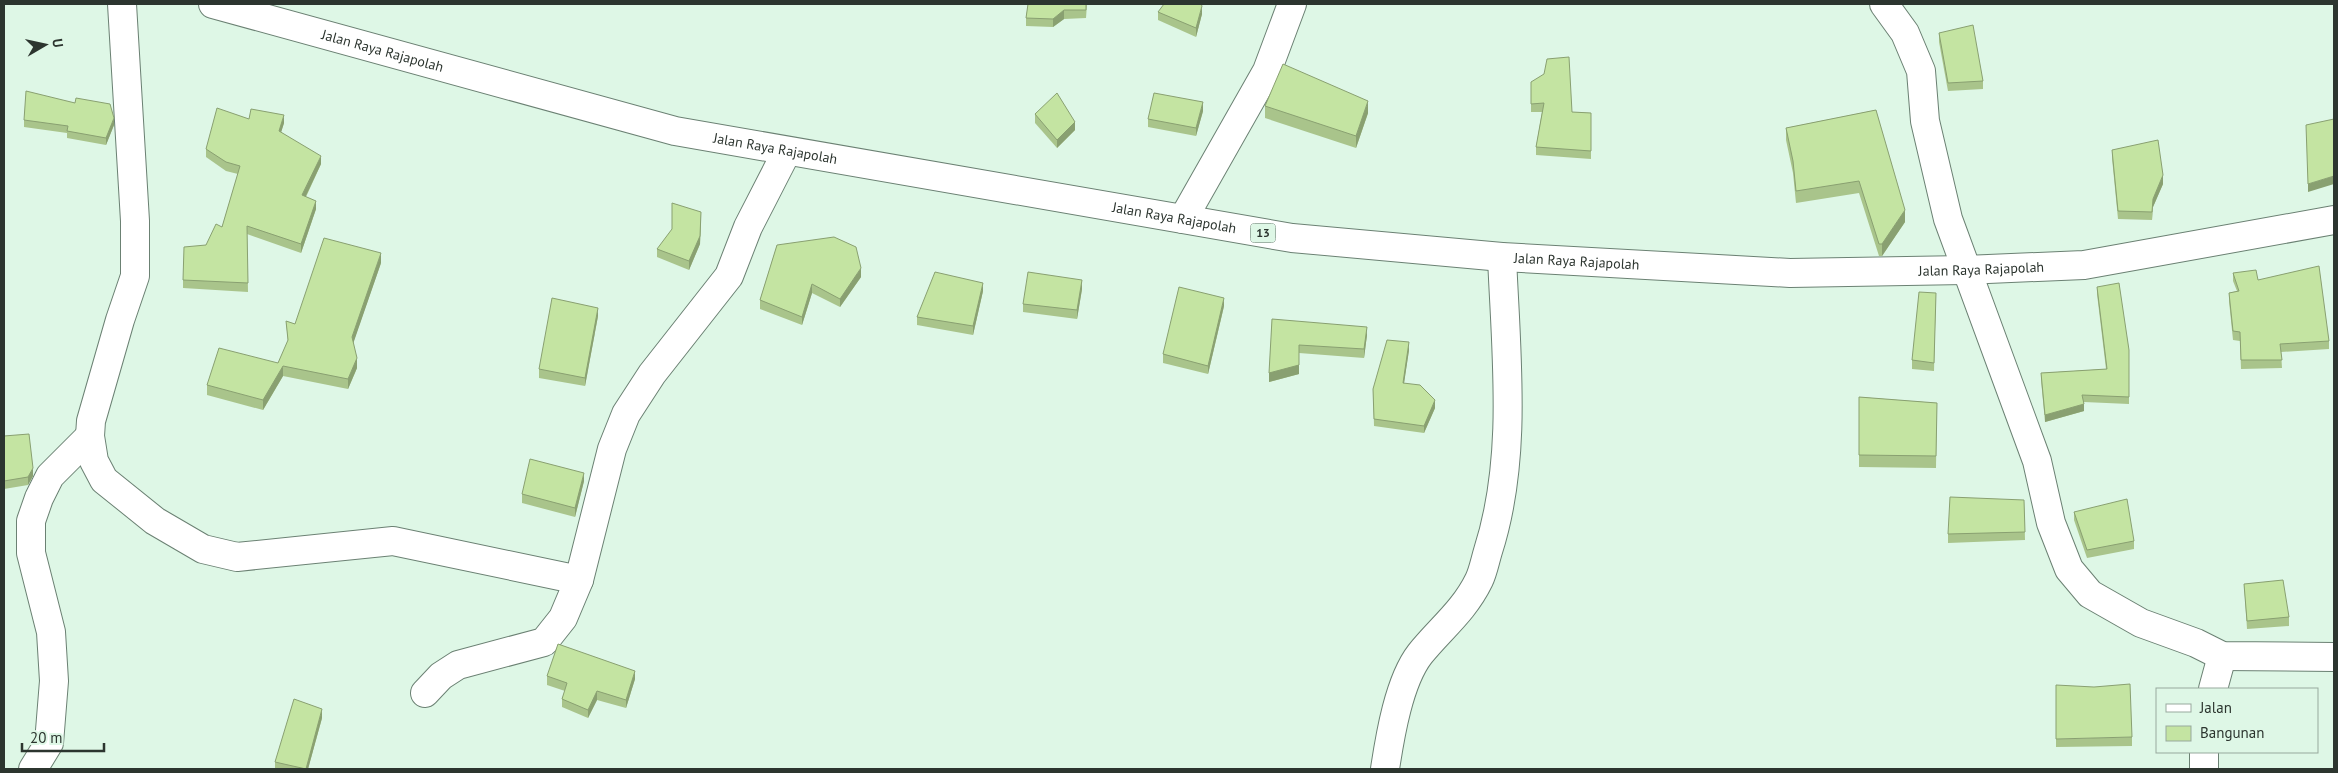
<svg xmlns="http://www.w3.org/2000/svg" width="2338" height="773" viewBox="0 0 2338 773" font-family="'PT Sans',sans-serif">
<rect width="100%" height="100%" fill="#def7e6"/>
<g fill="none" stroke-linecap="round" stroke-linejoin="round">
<!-- minor casing -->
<g stroke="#6b8173" stroke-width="30">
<g id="minor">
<polyline points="122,4 135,221 135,276 120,320 91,421 90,436 94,461 104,480 155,521 203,549 237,557 393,541 579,580"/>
<polyline points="1884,4 1905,33 1921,71 1925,121 1948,219 2037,461 2051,523 2069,569 2090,594 2141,623 2196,643 2222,656 2334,657"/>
<polyline points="1183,219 1267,71 1292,4"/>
<polyline points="2213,689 2222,656"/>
<polyline points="425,693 441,676 458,665 544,642 563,618 579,580 612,449 626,414 652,374 729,276 748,227 787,151"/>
<polyline points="33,769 49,743 54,681 51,632 31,553 31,521 39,498 50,476 90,436"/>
<path d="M1385,769C1390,736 1399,681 1420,654C1440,629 1464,611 1479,580C1483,572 1485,561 1488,551C1518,458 1506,354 1502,257"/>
<polyline points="2204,769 2204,752"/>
</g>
</g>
<!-- trunk casing -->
<g stroke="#6b8173" stroke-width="30">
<g id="trunk">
<path id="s1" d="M213,4L675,131L1292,238L1502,257L1790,273L1965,270L2084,265L2334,220"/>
</g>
</g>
<!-- minor -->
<use href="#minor" stroke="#fff" stroke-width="28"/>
<!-- trunk -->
<use href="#trunk" stroke="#fff" stroke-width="28"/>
</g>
<!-- wall -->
<g fill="#a9c48b">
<polygon points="1028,4 1087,4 1086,18 1064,19 1053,27 1026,26 1026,18"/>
<polygon points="1158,12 1202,14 1196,37 1158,20"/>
<polygon points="1939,33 1983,81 1983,89 1948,91 1939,42"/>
<polygon points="1531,82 1572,112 1591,113 1591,159 1536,155 1536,147 1542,112 1531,112"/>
<polygon points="1265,106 1368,113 1356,148 1265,118"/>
<polygon points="1876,110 1905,222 1882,256 1879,256 1859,193 1796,203 1793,173 1786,140 1786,128"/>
<polygon points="1203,111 1196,136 1148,127 1148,119"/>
<polygon points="1035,114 1075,130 1057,148 1035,123"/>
<polygon points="249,119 284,123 281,132 321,164 306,197 316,209 301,253 247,234 248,292 183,288 183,280 206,245 222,227 238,174 226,171 206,157 206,149"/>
<polygon points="24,120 114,125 106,145 67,138 67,133 24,127"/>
<polygon points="2112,150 2163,184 2153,207 2152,220 2118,219 2112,158"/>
<polygon points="701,220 700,244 689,270 657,257 657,249"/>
<polygon points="777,245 861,277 840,307 812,293 802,325 760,309 760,300"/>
<polygon points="381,263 353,343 357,368 348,389 283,376 263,410 207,395 207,385 278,363 288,342 286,321 295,324"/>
<polygon points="2233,273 2258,280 2329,341 2329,349 2281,352 2282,368 2241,369 2240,341 2233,340 2229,301 2229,293 2237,291 2233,281"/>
<polygon points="2097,287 2129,350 2129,404 2084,402 2084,411 2045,422 2041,380 2041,373 2106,369 2097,294"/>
<polygon points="1082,289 1077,319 1023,312 1023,304"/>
<polygon points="983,291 973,335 917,325 917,317"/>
<polygon points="1936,293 1934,371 1912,369 1912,360"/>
<polygon points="1224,306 1208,374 1163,363 1163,354"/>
<polygon points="598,316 585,386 539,378 539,369"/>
<polygon points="1272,319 1367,335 1364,358 1299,353 1299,374 1269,382"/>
<polygon points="1409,350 1404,383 1435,408 1424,433 1374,426 1373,389"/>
<polygon points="1859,397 1937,403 1936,468 1859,467"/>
<polygon points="4,436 33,476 28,485 4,489"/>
<polygon points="584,481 575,517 522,503 522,494"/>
<polygon points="2024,500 2025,540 1948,543 1948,534"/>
<polygon points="2074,512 2134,541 2134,549 2087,558 2074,520"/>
<polygon points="2244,584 2289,617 2289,626 2247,629"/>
<polygon points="547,676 635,679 626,708 597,700 588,718 562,707 562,699 565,691 547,685"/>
<polygon points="322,718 308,769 275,769 275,762"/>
<polygon points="2132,737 2132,746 2056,747 2056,739"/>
</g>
<!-- shaded-wall -->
<g fill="#89a071">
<polygon points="1202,6 1202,14 1196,37 1196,28"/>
<polygon points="1064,10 1064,19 1053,27 1053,19"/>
<polygon points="1368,101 1368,113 1356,148 1356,136"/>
<polygon points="1203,102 1203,111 1196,136 1196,128"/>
<polygon points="284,115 284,123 279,139 279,131"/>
<polygon points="114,118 114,125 106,145 106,138"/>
<polygon points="1075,122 1075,130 1057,148 1057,140"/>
<polygon points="321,156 321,164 302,204 302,195"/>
<polygon points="2163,175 2163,184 2153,207 2152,220 2153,199"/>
<polygon points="2334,176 2334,184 2308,192 2308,184"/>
<polygon points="316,201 316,209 301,253 301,244"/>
<polygon points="1905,210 1905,222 1882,256 1882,244"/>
<polygon points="701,212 700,244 689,270 689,261"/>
<polygon points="381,253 381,263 352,347 352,337"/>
<polygon points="861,268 861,277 840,307 840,299"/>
<polygon points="1082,280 1082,289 1077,319 1077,310"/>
<polygon points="983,283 983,291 973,335 973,326"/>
<polygon points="812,284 812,293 802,325 802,317"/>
<polygon points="1224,298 1224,306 1208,374 1208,366"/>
<polygon points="598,308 598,316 585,386 585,378"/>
<polygon points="1367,327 1367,335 1364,358 1364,349"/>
<polygon points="1409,342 1409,350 1403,390 1403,383"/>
<polygon points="1299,345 1299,374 1269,382 1269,373"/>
<polygon points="357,358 357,368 348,389 348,379"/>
<polygon points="283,366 283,376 263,410 263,400"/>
<polygon points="1435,400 1435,408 1424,433 1424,426"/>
<polygon points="2084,404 2084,411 2045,422 2045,415"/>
<polygon points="33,468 33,476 28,485 28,477"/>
<polygon points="584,473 584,481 575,517 575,508"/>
<polygon points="635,671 635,679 626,708 626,700"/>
<polygon points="597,691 597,700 588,718 588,710"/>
<polygon points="322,709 322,718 308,769 306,769"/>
</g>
<!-- building -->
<g fill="#c4e4a2" stroke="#89a071">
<polygon points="1028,4 1086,4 1086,10 1064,10 1053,19 1026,18"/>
<polygon points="1164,4 1201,4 1202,6 1196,28 1158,12"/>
<polygon points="1973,25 1983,81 1948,83 1939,33"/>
<polygon points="1569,57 1572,112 1591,113 1591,151 1536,147 1544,103 1531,104 1531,82 1544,74 1547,59"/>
<polygon points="1283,64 1368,101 1356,136 1265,106"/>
<polygon points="26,91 75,103 76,98 110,104 114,118 106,138 67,131 68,126 24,120"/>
<polygon points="1057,93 1075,122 1057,140 1035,114"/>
<polygon points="1154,93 1203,102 1196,128 1148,119"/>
<polygon points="217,108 249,119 251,109 284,115 279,131 321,156 302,195 316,201 301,244 247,226 248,283 183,280 184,247 206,245 216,224 222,227 240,166 226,162 206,149"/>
<polygon points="1876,110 1905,210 1882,244 1879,244 1859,181 1796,191 1793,161 1786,128"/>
<polygon points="2334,119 2334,176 2308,184 2306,125"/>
<polygon points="2158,140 2163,175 2153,199 2152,212 2118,211 2112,150"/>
<polygon points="672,203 701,212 700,236 689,261 657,249 672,229"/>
<polygon points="834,237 856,247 861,268 840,299 812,284 802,317 760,300 777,245"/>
<polygon points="324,238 381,253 352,337 357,358 348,379 283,366 263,400 207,385 219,348 278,363 288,340 286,321 295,324"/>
<polygon points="2319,266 2329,341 2280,344 2282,360 2241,360 2240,332 2233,331 2229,293 2239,291 2233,273 2256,270 2258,280"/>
<polygon points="935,272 983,283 973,326 917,317"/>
<polygon points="1028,272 1082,280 1077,310 1023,304"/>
<polygon points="2119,283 2129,350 2129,397 2082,395 2084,404 2045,415 2041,373 2107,369 2097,287"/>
<polygon points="1179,287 1224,298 1208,366 1163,354"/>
<polygon points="1919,292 1936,293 1934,363 1912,360"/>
<polygon points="552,298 598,308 585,378 539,369"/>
<polygon points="1272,319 1367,327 1364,349 1299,345 1299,365 1269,373"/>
<polygon points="1387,340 1409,342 1403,383 1420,385 1435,400 1424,426 1374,419 1373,389"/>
<polygon points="1859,397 1937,403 1936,456 1859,455"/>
<polygon points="29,434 33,468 28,477 4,481 4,436"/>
<polygon points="530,459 584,473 575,508 522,494"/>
<polygon points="1950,497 2024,500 2025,532 1948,534"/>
<polygon points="2127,499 2134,541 2087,550 2074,512"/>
<polygon points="2283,580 2289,617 2247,621 2244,584"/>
<polygon points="558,644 635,671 626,700 597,691 588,710 562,699 567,683 547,676"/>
<polygon points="2130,684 2132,737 2056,739 2056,685 2094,687"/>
<polygon points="294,699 322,709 306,769 275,762"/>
</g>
<g text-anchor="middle" stroke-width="5" stroke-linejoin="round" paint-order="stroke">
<!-- shield labels -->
<rect fill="#def7e6" stroke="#616f66" stroke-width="1" x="1250.5" y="223.5" width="25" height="19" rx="4"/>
<g font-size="12" font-weight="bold" fill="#2c352f">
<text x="1263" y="237">13</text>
</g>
<!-- street labels -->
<g font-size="14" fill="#2c352f" stroke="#def7e6">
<text dy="5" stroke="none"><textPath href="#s1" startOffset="176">Jalan Raya Rajapolah</textPath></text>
<text dy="5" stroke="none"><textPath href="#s1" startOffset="581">Jalan Raya Rajapolah</textPath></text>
<text dy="5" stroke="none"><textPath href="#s1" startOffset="986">Jalan Raya Rajapolah</textPath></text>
<text dy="5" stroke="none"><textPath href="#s1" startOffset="1391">Jalan Raya Rajapolah</textPath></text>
<text dy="5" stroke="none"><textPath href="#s1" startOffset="1796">Jalan Raya Rajapolah</textPath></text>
</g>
</g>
<!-- border -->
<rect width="2338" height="773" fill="none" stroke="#2c352f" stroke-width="10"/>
<!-- legend -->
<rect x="2156" y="688" width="162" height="65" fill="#def7e6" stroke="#97a99d"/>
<rect x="2166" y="704" width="25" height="8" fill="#ffffff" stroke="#97a99d"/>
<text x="2200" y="713" font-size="15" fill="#2c352f">Jalan</text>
<rect x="2166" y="726" width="25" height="15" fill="#c4e4a2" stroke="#97a99d"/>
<text x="2200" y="738" font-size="15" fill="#2c352f">Bangunan</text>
<!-- north arrow -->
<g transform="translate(45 45) rotate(81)" stroke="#def7e6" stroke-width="4" paint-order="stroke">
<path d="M0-4L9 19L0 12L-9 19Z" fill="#2c352f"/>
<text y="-8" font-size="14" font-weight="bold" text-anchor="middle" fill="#2c352f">U</text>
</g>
<!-- scale -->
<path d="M22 743v8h82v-8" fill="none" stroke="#2c352f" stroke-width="2.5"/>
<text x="30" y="743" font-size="15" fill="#2c352f" stroke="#def7e6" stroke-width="4" paint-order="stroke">20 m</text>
</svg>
